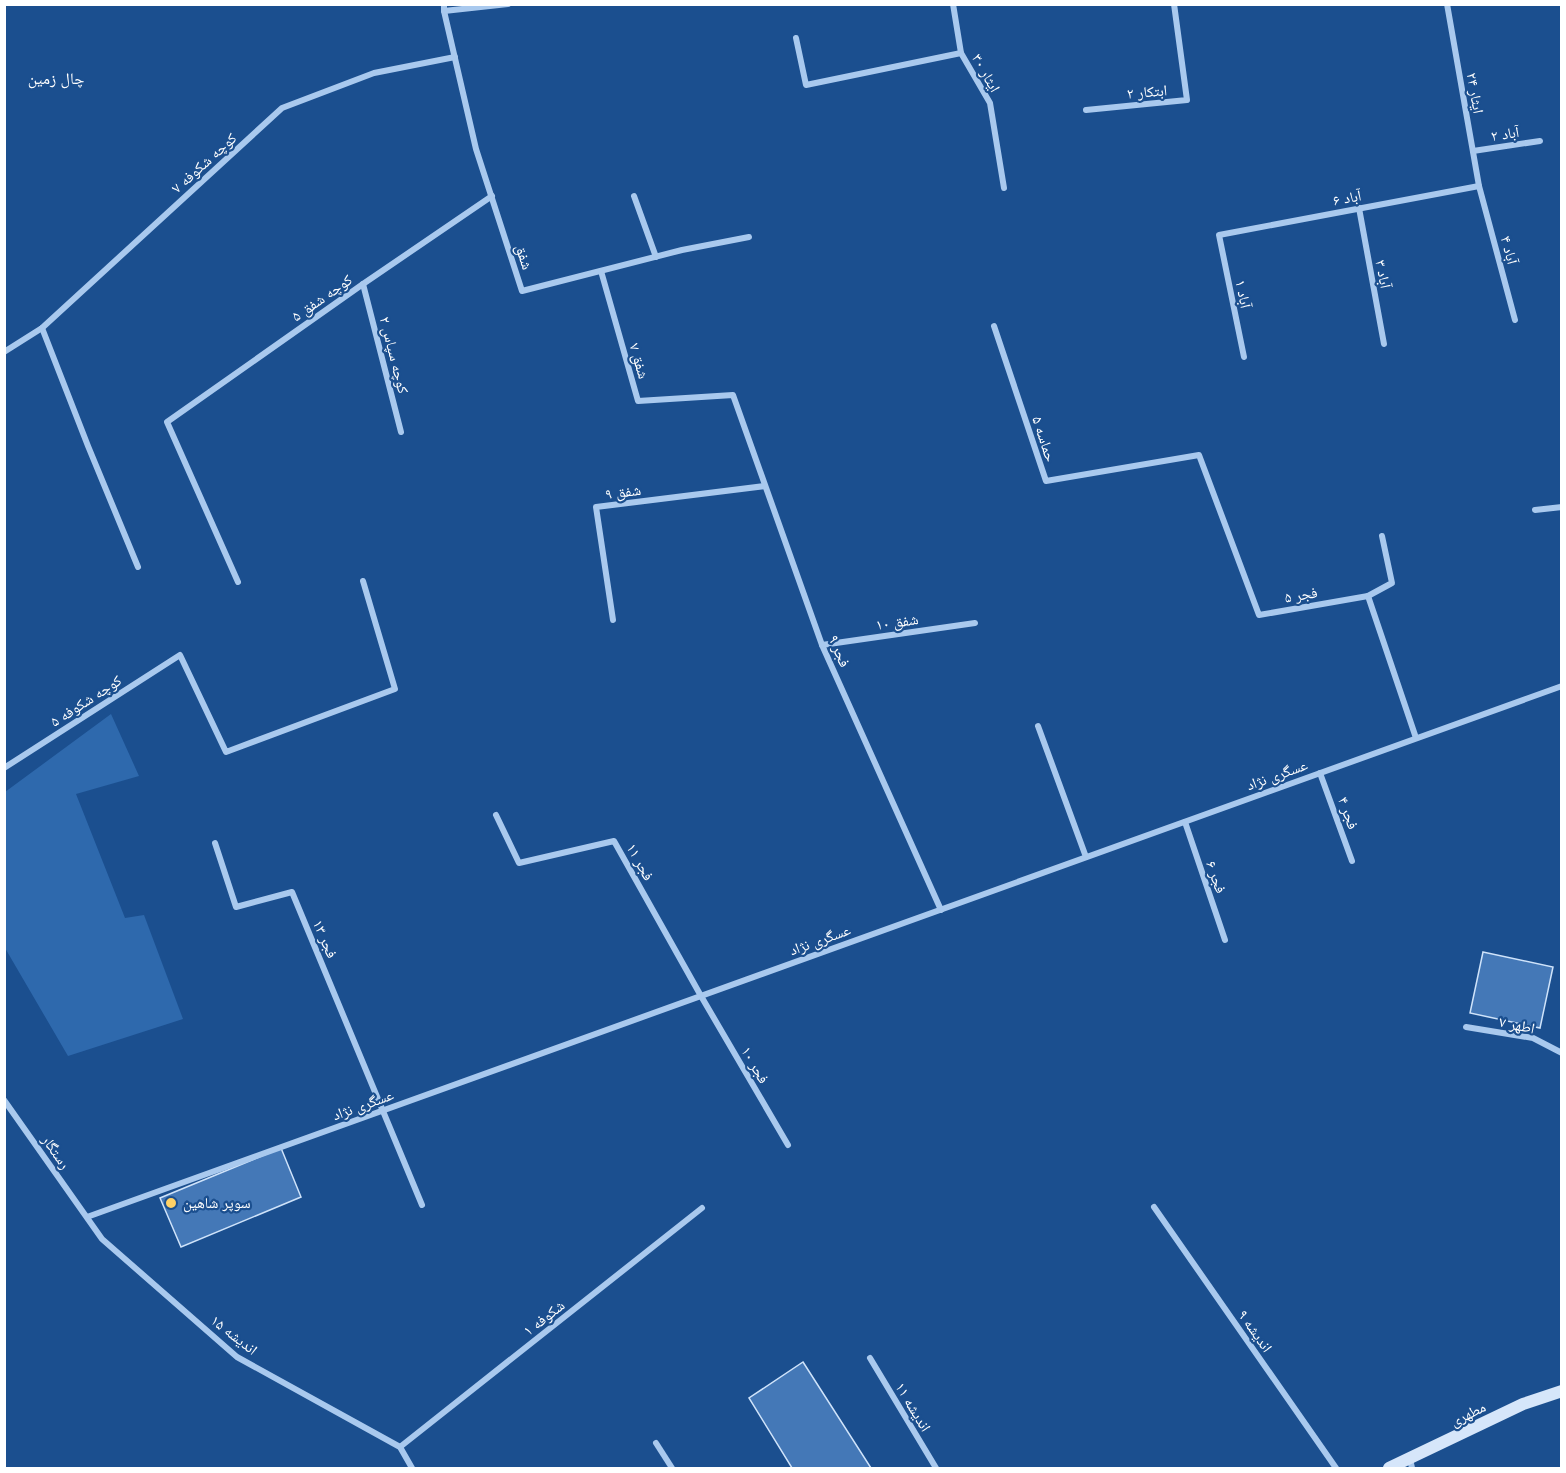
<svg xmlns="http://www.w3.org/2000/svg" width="1566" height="1473" viewBox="0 0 1566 1473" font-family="Quicksand,'Noto Naskh Arabic',sans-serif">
<rect width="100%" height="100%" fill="#1b4f8f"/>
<!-- green -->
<polygon fill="#2e69ad" points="111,714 139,776 76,794 125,918 144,915 183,1019 68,1056 5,948 5,792"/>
<!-- building -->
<g fill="#4478b7" stroke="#cfe3fa" stroke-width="1.5">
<polygon points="1483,952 1553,967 1540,1028 1470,1013"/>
<polygon points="281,1148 301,1197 181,1247 160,1198"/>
<polygon points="803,1362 871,1468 792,1468 749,1398"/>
</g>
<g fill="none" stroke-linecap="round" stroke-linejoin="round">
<!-- minor -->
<g stroke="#a9c9ee" stroke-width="6">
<polyline points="444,4 444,11 476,149 522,291 682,250 749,237"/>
<polyline points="953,4 961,53 990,103 1004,188"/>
<polyline points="1447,4 1479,186 1515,320"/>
<polyline points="444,11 508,4"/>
<polyline points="796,38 806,85 961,53"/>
<polyline points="1086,110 1187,100 1174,4"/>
<polyline points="1473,151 1540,141"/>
<polyline points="634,196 656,257"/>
<polyline points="1359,208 1384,344"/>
<polyline points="601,271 638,401 733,395 822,645 941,910"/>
<polyline points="363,284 401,432"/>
<polyline points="994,326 1046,481 1199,455 1259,615 1368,596 1416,738"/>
<polyline points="42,328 88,446 138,567"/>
<polyline points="4,352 42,328 282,108 374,73 455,57"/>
<polyline points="1244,357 1219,235 1479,186"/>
<polyline points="1535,510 1562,507"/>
<polyline points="238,582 167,422 363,284 492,196"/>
<polyline points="1368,596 1392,583 1382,536"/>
<polyline points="613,620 596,507 765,486"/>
<polyline points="822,645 975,623"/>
<polyline points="1038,726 1086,857"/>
<polyline points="4,768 180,655 226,752 395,689 363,581"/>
<polyline points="1320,773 1352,861"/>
<polyline points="496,815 519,863 614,841 701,996 788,1145"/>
<polyline points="1185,822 1225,940"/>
<polyline points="215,843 236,907 292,892 422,1205"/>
<polyline points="1466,1027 1533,1038 1562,1053"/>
<polyline points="4,1100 102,1239 237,1357 400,1447 412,1468"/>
<polyline points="1154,1207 1336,1468"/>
<polyline points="87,1217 1562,686"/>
<polyline points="870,1358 936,1468"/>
<polyline points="656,1443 672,1468"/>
<polyline points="400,1447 702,1208"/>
<polyline points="1410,1459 1412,1468"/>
</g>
<!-- secondary -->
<polyline stroke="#d6e6fa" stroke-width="12" points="1389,1468 1523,1404 1562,1391"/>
</g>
<!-- markers -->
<circle fill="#ffd166" stroke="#1b4f8f" stroke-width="2" cx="171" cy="1203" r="6"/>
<g text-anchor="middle" stroke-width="4.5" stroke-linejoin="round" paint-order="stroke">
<!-- street labels -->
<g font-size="15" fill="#fff" stroke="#1b4f8f">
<text transform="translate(986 73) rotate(61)" y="5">ایثار ۳۰</text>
<text transform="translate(1147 92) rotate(-5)" y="5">ابتکار ۲</text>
<text transform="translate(1475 93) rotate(80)" y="5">ایثار ۲۴</text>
<text transform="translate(1505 134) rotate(-9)" y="5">آباد ۲</text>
<text transform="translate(204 163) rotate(-42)" y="5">کوچه شکوفه ۷</text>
<text transform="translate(1347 198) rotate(-11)" y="5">آباد ۶</text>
<text transform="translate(1509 250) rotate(75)" y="5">آباد ۴</text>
<text transform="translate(524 257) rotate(72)" y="5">شفق</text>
<text transform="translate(1383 274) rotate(79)" y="5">آباد ۳</text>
<text transform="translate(1243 294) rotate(78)" y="5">آباد ۱</text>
<text transform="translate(322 298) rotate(-35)" y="5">کوچه شفق ۵</text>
<text transform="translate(394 355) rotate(76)" y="5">کوچه سپاس ۲</text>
<text transform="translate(639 361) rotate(74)" y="5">شفق ۷</text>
<text transform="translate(1044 439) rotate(72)" y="5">حماسه ۵</text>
<text transform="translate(623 492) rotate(-7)" y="5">شفق ۹</text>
<text transform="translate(1301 595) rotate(-10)" y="5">فجر ۵</text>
<text transform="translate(897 622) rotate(-8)" y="5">شفق ۱۰</text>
<text transform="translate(839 651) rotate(67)" y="5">فجر ۹</text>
<text transform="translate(86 701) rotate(-33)" y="5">کوچه شکوفه ۵</text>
<text transform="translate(1277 775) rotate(-20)" y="5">عسگری نژاد</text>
<text transform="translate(1348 813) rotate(70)" y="5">فجر ۴</text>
<text transform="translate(640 862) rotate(61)" y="5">فجر ۱۱</text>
<text transform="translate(1216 877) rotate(71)" y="5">فجر ۶</text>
<text transform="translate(325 939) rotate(67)" y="5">فجر ۱۳</text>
<text transform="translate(820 940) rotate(-20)" y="5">عسگری نژاد</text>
<text transform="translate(1517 1025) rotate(12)" y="5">اطهر ۷</text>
<text transform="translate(755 1065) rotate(60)" y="5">فجر ۱۰</text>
<text transform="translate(363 1105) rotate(-20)" y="5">عسگری نژاد</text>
<text transform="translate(56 1152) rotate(55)" y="5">رستگار</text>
<text transform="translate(544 1318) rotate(-38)" y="5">شکوفه ۱</text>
<text transform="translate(1255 1331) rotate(55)" y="5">اندیشه ۹</text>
<text transform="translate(234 1335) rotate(38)" y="5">اندیشه ۱۵</text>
<text transform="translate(913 1407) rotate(59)" y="5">اندیشه ۱۱</text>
<text transform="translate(1468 1414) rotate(-26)" y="5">مطهری</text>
</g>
<!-- poi labels -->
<g font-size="15" fill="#fff" stroke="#1b4f8f" text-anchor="start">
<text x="183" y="1208">سوپر شاهین</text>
</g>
<!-- neighbourhood labels -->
<g font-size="16" fill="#fff" stroke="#1b4f8f">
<text x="56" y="84">چال زمین</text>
</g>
</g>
<!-- border -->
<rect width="1566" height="1473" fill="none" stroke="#ffffff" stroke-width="12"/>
</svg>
